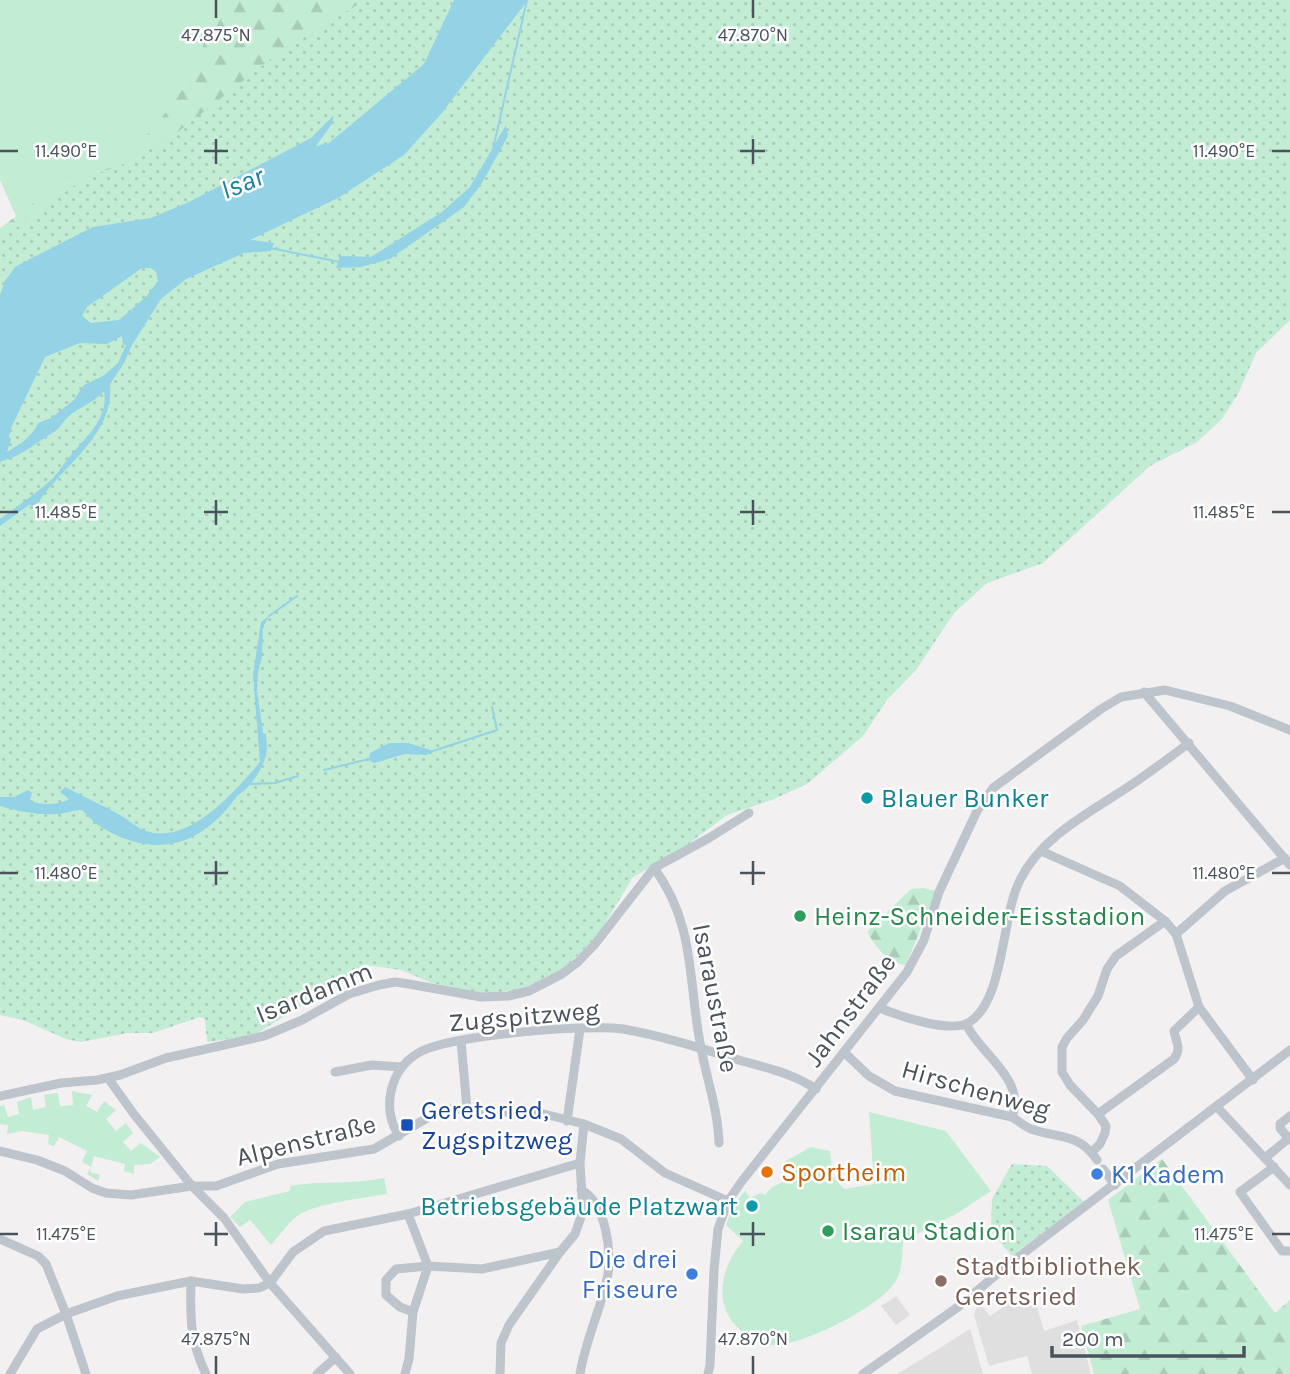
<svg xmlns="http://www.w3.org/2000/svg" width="1290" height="1374" viewBox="0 0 1290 1374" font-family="Karla,sans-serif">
<defs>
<pattern id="forest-firs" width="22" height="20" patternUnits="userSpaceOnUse" patternTransform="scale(1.75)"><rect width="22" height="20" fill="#c3ecd4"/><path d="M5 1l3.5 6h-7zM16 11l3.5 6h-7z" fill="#a9ccb8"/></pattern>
<pattern id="park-dots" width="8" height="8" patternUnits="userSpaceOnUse" patternTransform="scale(1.75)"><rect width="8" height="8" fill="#c3ecd4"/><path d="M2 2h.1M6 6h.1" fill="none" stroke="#a9ccb8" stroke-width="1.8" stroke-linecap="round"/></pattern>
</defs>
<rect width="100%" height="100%" fill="#f2f0f0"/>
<!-- education -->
<g fill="#e0dfe0">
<polygon points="896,1296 910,1315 896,1325 881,1306"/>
<polygon points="1034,1296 1044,1331 1077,1320 1091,1374 1032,1374 1027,1356 989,1366 974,1315 978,1301 990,1316 1013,1301"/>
<polygon points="970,1329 983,1374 897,1374 930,1354"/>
</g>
<!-- grass -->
<g fill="#c3ecd4">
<polygon points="0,0 227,0 218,13 185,86 167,112 131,154 113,167 89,174 78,181 66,183 16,216 0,180"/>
<polygon points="72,1091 92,1095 86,1106 97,1112 104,1101 116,1110 106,1119 116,1131 126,1123 133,1133 123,1142 131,1151 141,1143 160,1157 150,1164 134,1165 134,1174 124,1171 125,1164 94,1156 90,1172 100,1175 98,1181 87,1174 91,1167 82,1162 87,1151 59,1137 54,1146 48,1144 49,1135 22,1131 7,1134 8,1125 0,1124 0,1106 4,1105 8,1117 19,1114 17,1102 31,1097 33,1110 46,1107 44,1095 58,1093 60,1106 73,1105"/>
<path d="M869,1112L946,1131L991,1191L956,1214L903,1241C902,1255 903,1270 895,1282C880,1307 799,1348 770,1345C761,1344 753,1339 746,1334C711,1311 719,1269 743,1241L726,1225L734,1204L745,1191L750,1198L760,1193L765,1195L772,1187L794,1177L784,1162L811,1147L830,1151L833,1177L844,1189L874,1184Z"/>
<path d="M384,1178L387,1194C364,1198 315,1203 297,1216C287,1224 279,1236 271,1245L250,1220L240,1227L230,1217L245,1202L290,1191V1186C321,1180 352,1185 384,1178Z"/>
</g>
<!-- forest -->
<g fill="url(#forest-firs)">
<polygon points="227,0 438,0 0,295 0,228 37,201 66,183 78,181 89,174 113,167 131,154 167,111 185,86 218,12"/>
<path d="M923,888L936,891L906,965C887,963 876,947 867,932L911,889Z"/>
<polygon points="1162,1159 1275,1313 1290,1300 1290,1374 1094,1374 1081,1326 1140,1309 1108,1200"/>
</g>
<!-- park -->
<g fill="url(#park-dots)">
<polygon points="365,0 1290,0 1290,320 1256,353 1238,394 1222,419 1197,442 1150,466 1043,563 987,583 954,613 916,670 887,700 863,736 807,784 772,800 727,815 679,851 633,877 598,935 566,967 524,989 481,994 432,983 401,970 366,965 253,1036 207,1042 205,1019 200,1017 153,1033 128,1033 81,1042 66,1039 23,1020 0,1015 0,240 86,177 120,166 169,139 276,55"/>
<polygon points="1012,1164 1047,1166 1084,1202 1012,1256 991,1231 992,1199"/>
</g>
<!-- water -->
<g fill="#94d2e5" fill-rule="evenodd">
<path d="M454,0H528L441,114L404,155L338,198L250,240L274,243L271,251L244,253L186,279L161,299L132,345L124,363L110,384C115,436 59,468 36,506L29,505L0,526V519C18,506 37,493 53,478C59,472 64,463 70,456C86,437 109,418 104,391C92,404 81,406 69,416C63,421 60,428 54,432C39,441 17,459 1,461L0,465V295L5,281L15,267L28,260L93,227L151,218L189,202L311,138L334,115L331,125L316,146L329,143L424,64ZM142,268H151L156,272L158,281L146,297L119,320L91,323L82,316L87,307ZM122,336L123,345H126L118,363L103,376L84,385L74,400L51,418L38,423C33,436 19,445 7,452L11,439L9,437L11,428L45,357L80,343L107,344Z"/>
<polygon points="506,125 508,136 482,183 464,207 390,259 361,267 336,268 340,256 371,257 442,212 470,187"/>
<path d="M269,616L263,627L262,657L258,672L257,690L263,733L266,734C266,740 268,749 266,755C263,767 255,780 247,788C243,792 238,794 235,799C198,849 151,859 98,825C92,821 87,814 82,810C73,810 67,813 59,814C38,815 20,812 0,806V797H14L28,790L32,793L30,800C39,806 60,805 69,799L60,792L65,787C82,796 101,804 118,814C127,818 136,828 146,831C189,846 236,790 260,762L253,675L261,622Z"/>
<polygon points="389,743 408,743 431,750 432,753 426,755 405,754 374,763 369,760 370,753"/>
</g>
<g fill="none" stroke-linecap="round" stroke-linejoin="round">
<!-- stream -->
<g stroke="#94d2e5" stroke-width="2">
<polyline points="493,149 527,0"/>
<polyline points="270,248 340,262"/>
<polyline points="269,616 297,596"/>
<polyline points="430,752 497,730 492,707"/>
<polyline points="324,770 369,759"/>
<polyline points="251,784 275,783 298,776"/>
</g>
<!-- minor -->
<g stroke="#bdc4cc" stroke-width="9">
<polyline points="1144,692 1290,865"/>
<polyline points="1041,851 1120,886 1165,921 1176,934 1199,1007 1253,1080"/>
<path d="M654,868C696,924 688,984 701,1048C707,1080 718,1110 719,1143"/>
<polyline points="1176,934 1225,891 1285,858"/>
<path d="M880,1008C899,1016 949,1033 968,1023C1005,1002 1001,916 1020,880C1042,836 1089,813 1128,787C1149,773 1169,758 1189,743"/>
<path d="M966,1024C980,1054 1027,1080 1012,1117"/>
<polyline points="461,1041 467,1109"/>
<path d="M845,1053L869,1076L895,1091L1012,1117C1018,1121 1024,1126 1031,1129C1059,1139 1078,1132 1097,1160"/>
<polyline points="335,1072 372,1065 401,1067"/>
<polyline points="108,1078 133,1113 192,1186 224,1218 270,1283 350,1374"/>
<polyline points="0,1096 61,1083 97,1080 120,1075 166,1058 264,1036 302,1020 349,994 379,985 395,982 409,984 481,997 508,996 529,991 562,974 578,962 595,944 654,868 709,838 749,813"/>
<polyline points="1217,1107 1290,1185"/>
<path d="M1098,1114L1174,1059C1182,1049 1176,1042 1174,1031L1199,1007"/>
<polyline points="1290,1116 1280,1124 1280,1128 1290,1140"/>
<polyline points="567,1121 580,1029"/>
<path d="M399,1136C381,1108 390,1070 418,1053C447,1035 588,1024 623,1029C663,1036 703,1049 742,1061C768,1068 794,1074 816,1089"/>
<polyline points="0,1151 37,1160 65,1171 92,1188 106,1193 131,1195 192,1186 216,1186 278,1164 374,1149 434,1114 449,1109 544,1114 584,1124 621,1139 665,1173 728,1201"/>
<polyline points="1092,1152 1100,1144 1105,1133 1106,1126 1098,1114 1070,1085 1062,1072 1062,1047 1067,1038 1083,1020 1098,996 1107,969 1116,956 1165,921"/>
<polyline points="1265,1158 1289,1138"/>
<polyline points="1274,1167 1240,1192 1282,1251 1290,1251"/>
<polyline points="1103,1169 1115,1185"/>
<polyline points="408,1214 428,1266 482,1269 560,1252"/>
<polyline points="0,1239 38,1256 46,1264 66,1314 86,1374"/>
<path d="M191,1281C190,1316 190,1342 206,1374"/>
<polyline points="10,1374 37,1329 66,1314 117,1296 191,1281 243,1289 259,1288 270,1283 293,1252 324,1231 408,1214 580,1163"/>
<polyline points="317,1374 336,1357"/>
<polyline points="405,1374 409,1359 413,1312 428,1266 396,1269 386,1280 386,1295 400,1307 413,1312"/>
<polyline points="500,1374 501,1343 509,1325 560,1252 575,1234 583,1211 580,1163 584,1124"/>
<path d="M580,1374C585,1342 600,1311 607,1279C613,1255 606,1202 581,1190"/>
<polyline points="708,1374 710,1365 714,1270 718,1229 728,1201 742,1181 907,972 924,940 939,892 977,811 993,788 1101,709 1121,697 1165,690 1230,706 1290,730"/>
<polyline points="863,1374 958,1307 1004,1268 1290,1050"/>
</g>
</g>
<!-- ticks -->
<path fill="none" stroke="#4a535c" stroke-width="2.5" d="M216,0V18M753,0V18M216,139V164M753,139V164M0,151H18M204,151H228M740,151H765M1272,151H1290M216,500V525M753,500V525M0,512H18M204,512H228M740,512H765M1272,512H1290M216,861V885M753,861V885M0,873H18M204,873H228M740,873H765M1272,873H1290M216,1222V1246M753,1222V1246M0,1234H18M204,1234H228M740,1234H765M1272,1234H1290M216,1356V1374M753,1356V1374"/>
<!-- markers -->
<g fill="#0f9aa8" stroke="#fff" stroke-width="2.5">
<circle cx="867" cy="798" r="7"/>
<circle cx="752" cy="1206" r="7"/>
</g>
<g fill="#2e9e5b" stroke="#fff" stroke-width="2.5">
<circle cx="800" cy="916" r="7"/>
<circle cx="828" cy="1231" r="7"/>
</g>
<rect fill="#1a4fb4" stroke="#fff" stroke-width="2.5" x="400" y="1118" width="14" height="14" rx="3.5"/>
<circle fill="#e8710a" stroke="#fff" stroke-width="2.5" cx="767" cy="1172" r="7"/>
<g fill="#3f7fe0" stroke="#fff" stroke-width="2.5">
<circle cx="1097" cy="1174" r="7"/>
<circle cx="692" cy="1274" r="7"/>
</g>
<circle fill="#8d6e63" stroke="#fff" stroke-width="2.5" cx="941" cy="1281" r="7"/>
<g text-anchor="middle" stroke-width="5" stroke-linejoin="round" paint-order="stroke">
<!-- culture labels -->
<g font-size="26" fill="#0d838f" stroke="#fff" text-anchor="start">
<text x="881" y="807">Blauer Bunker</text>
<text x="738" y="1215" text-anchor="end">Betriebsgebäude Platzwart</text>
</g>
<!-- leisure labels -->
<g font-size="26" fill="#27864d" stroke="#fff" text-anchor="start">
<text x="814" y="925">Heinz-Schneider-Eisstadion</text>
<text x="842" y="1240">Isarau Stadion</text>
</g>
<!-- street labels -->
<g font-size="26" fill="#4a535c" stroke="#fff">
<text transform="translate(314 992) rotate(-22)" y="9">Isardamm</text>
<text transform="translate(716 998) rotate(79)" y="9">Isaraustraße</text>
<text transform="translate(850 1010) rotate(-53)" y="9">Jahnstraße</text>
<text transform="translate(524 1016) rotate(-5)" y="9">Zugspitzweg</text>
<text transform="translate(976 1089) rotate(16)" y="9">Hirschenweg</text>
<text transform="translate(306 1140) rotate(-14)" y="9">Alpenstraße</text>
</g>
<!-- transit labels -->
<g font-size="26" fill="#164399" stroke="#fff" text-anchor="start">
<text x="421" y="1119">Geretsried,<tspan x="421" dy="30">Zugspitzweg</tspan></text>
</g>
<!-- food labels -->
<g font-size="26" fill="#c56008" stroke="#fff" text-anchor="start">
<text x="781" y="1181">Sportheim</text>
</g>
<!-- shop labels -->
<g font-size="26" fill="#366cbe" stroke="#fff" text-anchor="start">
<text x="1111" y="1183">K1 Kadem</text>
<text x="678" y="1268" text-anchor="end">Die drei<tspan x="678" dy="30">Friseure</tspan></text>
</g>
<!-- education labels -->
<g font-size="26" fill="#785e54" stroke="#fff" text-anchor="start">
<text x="955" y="1275">Stadtbibliothek<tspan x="955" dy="30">Geretsried</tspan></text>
</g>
<!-- water labels -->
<g font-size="28" font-style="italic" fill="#1980a0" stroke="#fff">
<text transform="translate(242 182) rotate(-22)" y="10">Isar</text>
</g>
</g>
<g font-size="18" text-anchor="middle" fill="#4a535c" stroke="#fff" stroke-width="5" stroke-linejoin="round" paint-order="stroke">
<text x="216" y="41">47.875°N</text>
<text x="753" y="41">47.870°N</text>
<text x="1224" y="157">11.490°E</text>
<text x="66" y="157">11.490°E</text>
<text x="1224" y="518">11.485°E</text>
<text x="66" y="518">11.485°E</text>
<text x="1224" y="879">11.480°E</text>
<text x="66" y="879">11.480°E</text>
<text x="1224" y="1240">11.475°E</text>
<text x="66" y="1240">11.475°E</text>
<text x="216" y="1345">47.875°N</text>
<text x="753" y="1345">47.870°N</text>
</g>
<!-- scale -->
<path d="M1052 1346v10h192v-10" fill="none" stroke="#4a535c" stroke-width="3.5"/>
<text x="1062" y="1346" font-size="21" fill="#4a535c" stroke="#ffffff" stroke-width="5" paint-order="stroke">200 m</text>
</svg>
